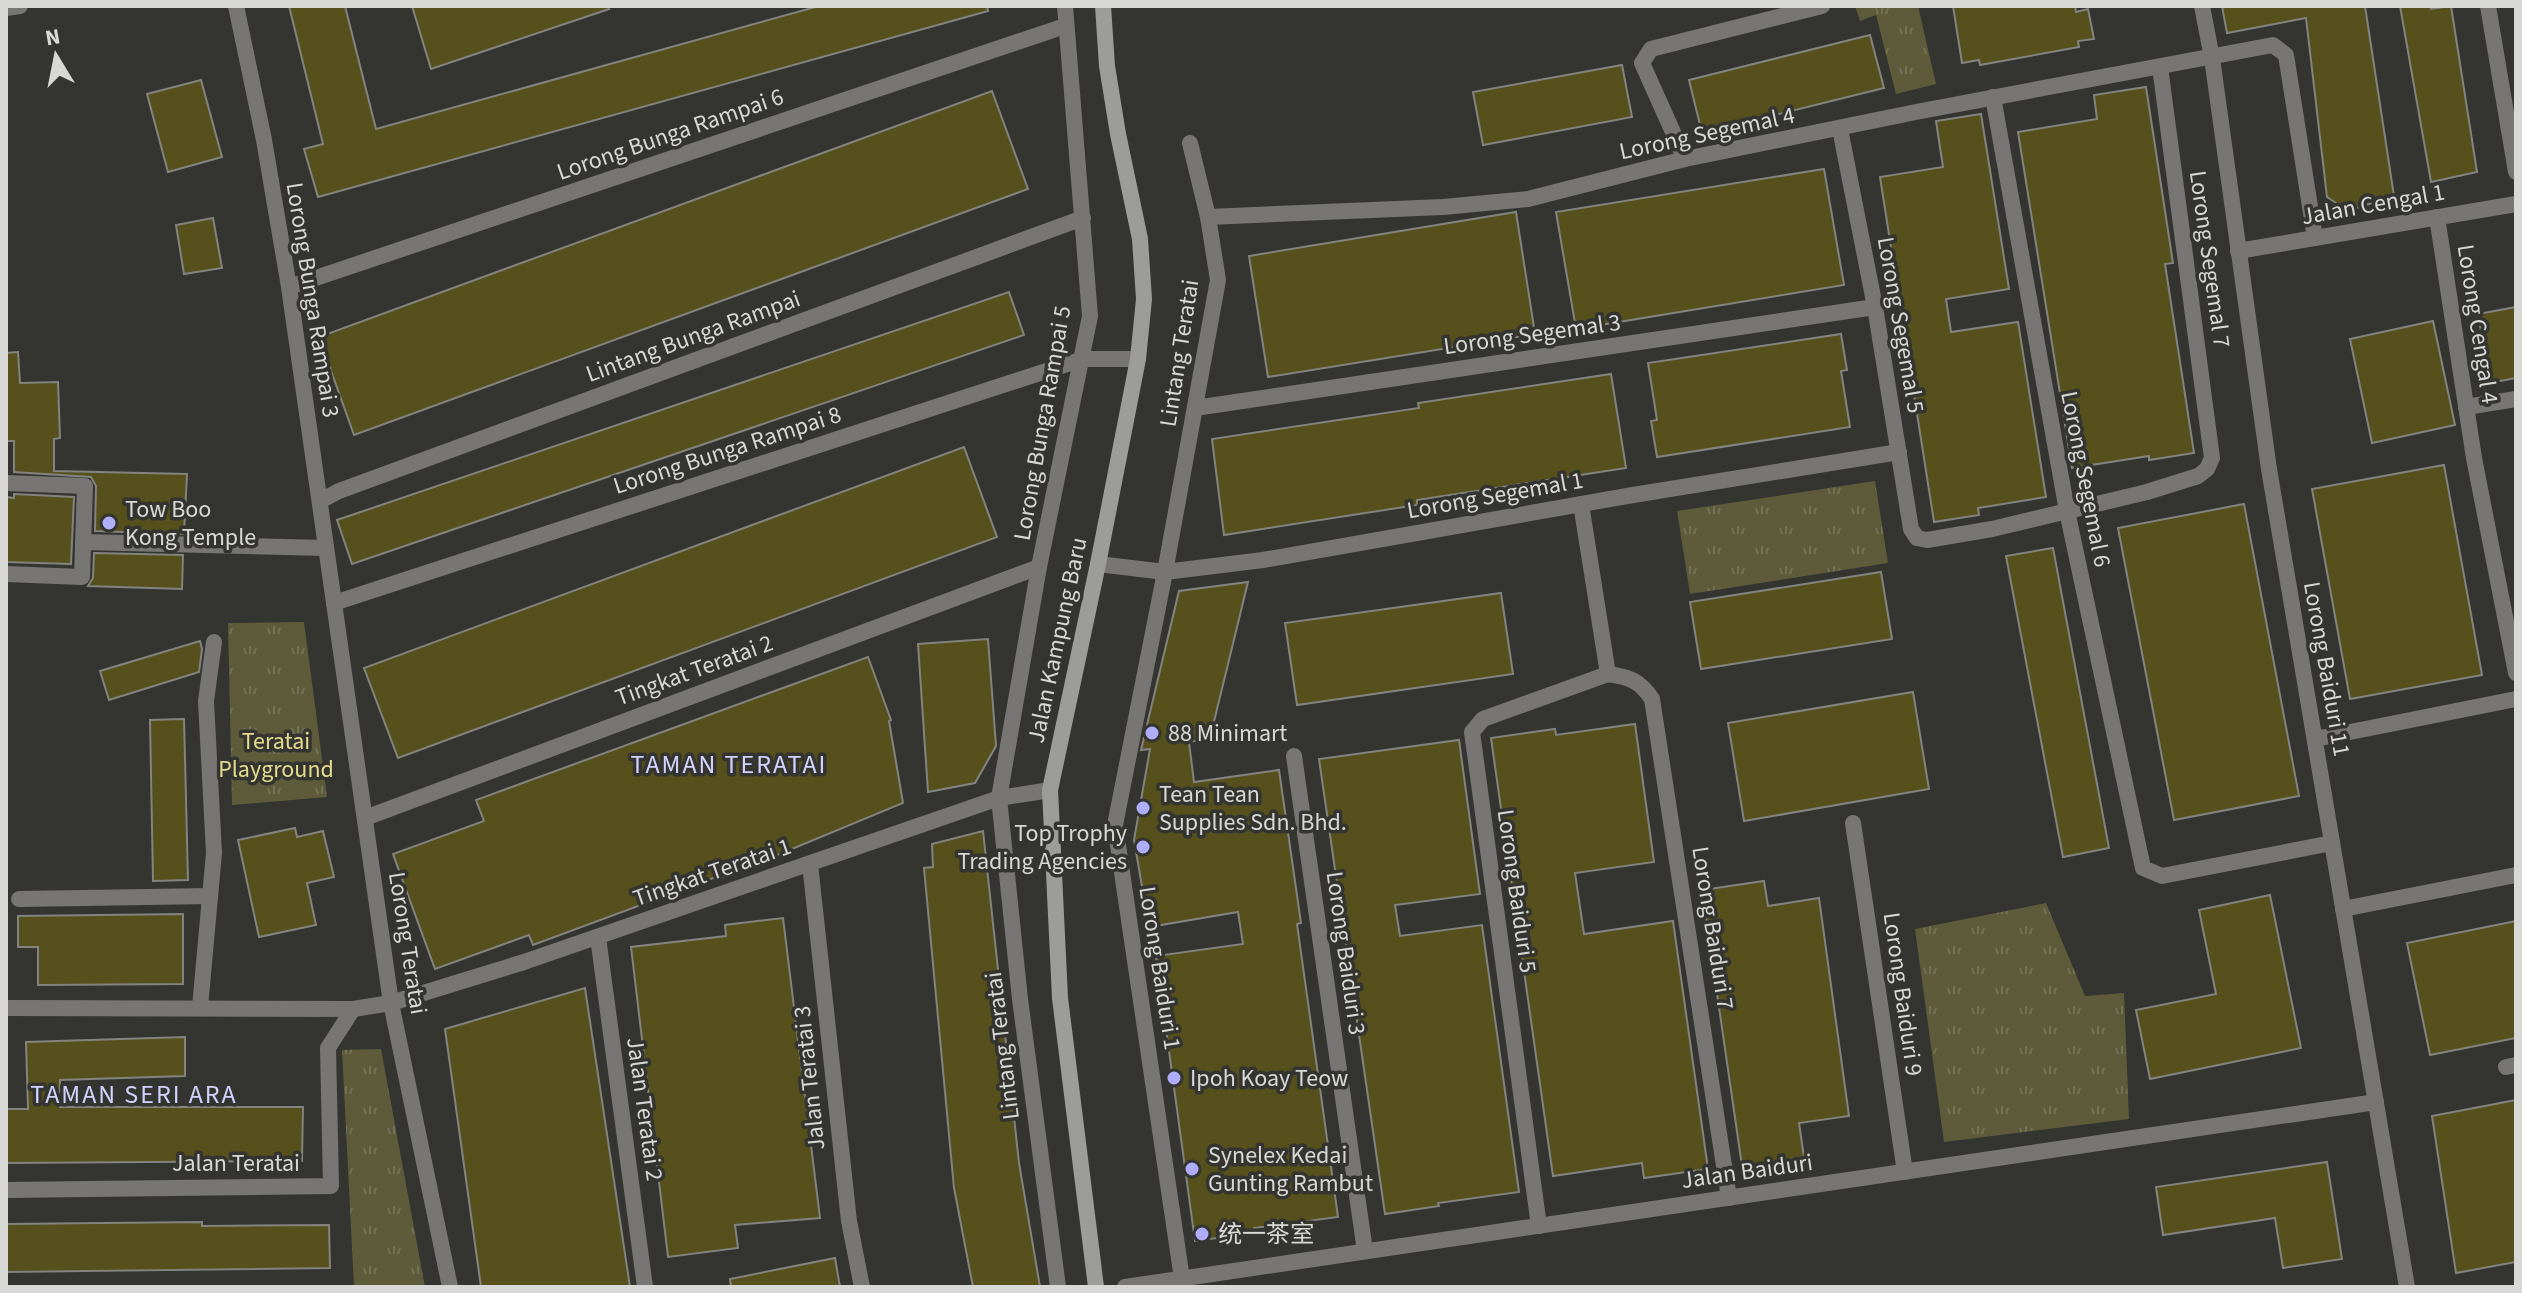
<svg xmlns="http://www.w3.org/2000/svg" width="2522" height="1293" viewBox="0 0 2522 1293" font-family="'Source Sans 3','Noto Sans SC',sans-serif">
<defs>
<pattern id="park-tufts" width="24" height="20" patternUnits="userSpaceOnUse" patternTransform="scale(2)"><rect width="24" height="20" fill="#5d5b3a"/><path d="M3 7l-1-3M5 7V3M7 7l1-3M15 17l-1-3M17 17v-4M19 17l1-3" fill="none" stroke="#747256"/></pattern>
</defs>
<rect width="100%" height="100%" fill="#343431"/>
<!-- park -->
<g fill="url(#park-tufts)">
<polygon points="1855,6 1918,6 1936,84 1896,94 1876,15 1860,21"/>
<polygon points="1875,481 1888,563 1690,594 1677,511"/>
<polygon points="304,622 327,797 232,805 228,623"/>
<polygon points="2046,903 2085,996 2124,993 2129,1119 1944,1142 1915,929"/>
<polygon points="381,1049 425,1287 354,1287 342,1050"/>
</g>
<!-- building -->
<g fill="#55501c" stroke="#83837f" stroke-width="2">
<polygon points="289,6 345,6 376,129 819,6 987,6 988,11 318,197 304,149 323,144"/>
<polygon points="412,6 608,6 609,9 431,69"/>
<polygon points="1953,6 2075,6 2076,12 2088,9 2094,39 2078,41 2079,47 1980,65 1979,60 1962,63"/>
<polygon points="2222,6 2365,6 2394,196 2348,211 2327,197 2306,18 2227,33"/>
<polygon points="2400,6 2430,6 2431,9 2451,6 2477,172 2431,182"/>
<polygon points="1870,35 1884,88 1702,133 1689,80"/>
<polygon points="1622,65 1632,117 1483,145 1473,92"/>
<polygon points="201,80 222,157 168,172 147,94"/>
<polygon points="2146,87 2173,263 2165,264 2194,453 2149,460 2149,456 2072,468 2018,132 2097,119 2094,95"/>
<polygon points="992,91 1028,189 354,435 319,337"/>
<polygon points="1981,114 2009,289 1946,299 1951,332 2018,322 2046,497 1978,508 1979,515 1934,522 1880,177 1943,167 1936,121"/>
<polygon points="1824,169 1844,285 1576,329 1556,212"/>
<polygon points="1516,212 1535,334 1268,377 1249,256"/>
<polygon points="213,218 222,268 184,274 176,225"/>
<polygon points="1009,292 1024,335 352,564 337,520"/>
<polygon points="2516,307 2516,378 2490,383 2478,314"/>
<polygon points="2433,321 2455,425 2372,443 2350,339"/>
<polygon points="1841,334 1847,370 1841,371 1850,427 1657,457 1651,421 1657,420 1648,363"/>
<polygon points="18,352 20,383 58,382 60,438 54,439 54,471 187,474 184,534 95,531 96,486 91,477 14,472 14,441 6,441 6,353"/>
<polygon points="1611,374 1626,468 1417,500 1417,505 1224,535 1212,439 1419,408 1418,403"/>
<polygon points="964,447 997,537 398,758 364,668"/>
<polygon points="2444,465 2482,675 2350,699 2312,489"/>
<polygon points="14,494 74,497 71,564 6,562 6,497 14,498"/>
<polygon points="2244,504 2299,796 2174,820 2118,528"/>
<polygon points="2053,548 2109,848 2063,857 2006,556"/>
<polygon points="94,553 183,555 182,589 88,586 93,578"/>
<polygon points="1881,572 1892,639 1701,669 1690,602"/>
<polygon points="1248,582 1210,738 1189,742 1194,782 1279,770 1301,923 1297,924 1338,1217 1254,1228 1255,1233 1195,1241 1156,956 1243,944 1238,912 1149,927 1134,840 1150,749 1141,750 1179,591"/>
<polygon points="1501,593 1513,674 1297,705 1285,623"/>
<polygon points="988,639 996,746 975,783 928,792 918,644"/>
<polygon points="200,641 202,649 199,672 109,700 100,671"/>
<polygon points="868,657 891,720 889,721 903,803 717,880 716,877 533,945 529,935 435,969 393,854 484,821 476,800"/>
<polygon points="1913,692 1929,789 1744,821 1728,723"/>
<polygon points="184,719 188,880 153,881 150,720"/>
<polygon points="1635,724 1654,862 1575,873 1584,934 1673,921 1708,1169 1644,1178 1642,1163 1553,1176 1491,738 1555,729 1556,735"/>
<polygon points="1459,740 1480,894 1395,905 1400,936 1482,925 1519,1192 1438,1203 1439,1206 1385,1214 1319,759"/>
<polygon points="295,828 297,837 323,831 334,877 307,883 316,925 259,937 238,840"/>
<polygon points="983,831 1019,1163 1040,1287 973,1287 954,1188 924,868 933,867 932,844"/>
<polygon points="1764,881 1768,906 1819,898 1849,1116 1799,1123 1804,1157 1742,1166 1702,890"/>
<polygon points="2270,895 2301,1048 2150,1079 2136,1010 2216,994 2199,910"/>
<polygon points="183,914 183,984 38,985 38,947 18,947 18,916"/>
<polygon points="783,918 820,1218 735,1225 738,1248 668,1257 631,947 726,936 725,925"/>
<polygon points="2516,921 2516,1038 2430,1055 2407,943"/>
<polygon points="585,988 630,1287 481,1287 445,1029"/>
<polygon points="185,1037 185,1076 60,1080 60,1107 303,1107 302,1161 6,1163 6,1109 28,1109 26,1042"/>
<polygon points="2516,1100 2516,1262 2456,1273 2432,1116"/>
<polygon points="2327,1162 2342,1259 2283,1268 2275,1218 2163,1235 2156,1187"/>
<polygon points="202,1222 202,1226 329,1225 330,1268 6,1272 6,1224"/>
<polygon points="835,1258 840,1287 731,1287 730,1279"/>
</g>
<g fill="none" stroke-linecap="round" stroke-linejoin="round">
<!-- street -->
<g stroke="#777675" stroke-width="16">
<polyline points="236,6 264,140 289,287 391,1003 450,1287"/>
<polyline points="2202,6 2212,58 2269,469 2407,1287"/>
<polyline points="2488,6 2516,172"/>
<polyline points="6,8 20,6"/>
<polyline points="1993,97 2067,511 2143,868 2162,876 2332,843"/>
<polyline points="1840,129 1875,307 1911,529 1917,538 1927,540 1992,529 2147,492 2198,476 2207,469 2212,458 2160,67"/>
<polyline points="1685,159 1642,63 1651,49 1822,6"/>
<polyline points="1208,217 1443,207 1528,199 1685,159 1916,112 2273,45 2286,55 2315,238"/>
<polyline points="2437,217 2474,458 2516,673"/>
<polyline points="2238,251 2516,204"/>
<polyline points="289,287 1065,26"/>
<polyline points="2466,407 2516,399"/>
<polyline points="1195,408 1875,307"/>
<polyline points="6,483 85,486 82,577 6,574"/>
<polyline points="320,501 339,491 1083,218"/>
<polyline points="1581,504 1608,674"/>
<polyline points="83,542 326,548"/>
<polyline points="1098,564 1165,572 1263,560 1633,495 1899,452"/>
<polyline points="334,603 1083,359 1138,359"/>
<polyline points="2315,739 2516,699"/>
<polyline points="1294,756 1365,1251"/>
<polyline points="365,818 1039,567"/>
<polyline points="1853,823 1905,1172"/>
<polyline points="810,864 849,1221 862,1287"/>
<polyline points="19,899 210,896"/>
<polyline points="2343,909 2516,875"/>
<polyline points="598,937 645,1287"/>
<polyline points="200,1007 214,853 206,701 214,642"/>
<polyline points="6,1008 353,1009 391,1003 524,962 999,798 1050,790"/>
<polyline points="2506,1067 2516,1065"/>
<polyline points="6,1190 331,1186 328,1048 353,1009"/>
<path d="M1539,1226L1472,732L1483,719L1608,674C1630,677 1640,681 1652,699L1729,1198"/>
<polyline points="1182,1279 1115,825 1165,572 1218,280 1208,217 1190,143"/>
<polyline points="1058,1287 1020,999 999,798 1039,567 1090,316 1065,6"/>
<polyline points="1125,1287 2376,1102"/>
</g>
<!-- secondary -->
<polyline stroke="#9c9c99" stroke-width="16" points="1096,1287 1060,998 1050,790 1098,564 1138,359 1144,299 1140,239 1118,134 1107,66 1103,6"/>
</g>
<!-- markers -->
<g fill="#afaefa" stroke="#343431" stroke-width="3">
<circle cx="109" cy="523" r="8"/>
<circle cx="1152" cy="733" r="8"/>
<circle cx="1143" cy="808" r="8"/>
<circle cx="1143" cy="847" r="8"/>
<circle cx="1174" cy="1078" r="8"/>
<circle cx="1192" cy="1169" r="8"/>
<circle cx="1202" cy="1234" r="8"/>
</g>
<g text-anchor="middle" stroke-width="7" stroke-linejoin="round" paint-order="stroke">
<!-- street labels -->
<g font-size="24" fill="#d8d8d6" stroke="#343431">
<text transform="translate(1707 133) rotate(-12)" y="8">Lorong Segemal 4</text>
<text transform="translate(670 134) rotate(-19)" y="8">Lorong Bunga Rampai 6</text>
<text transform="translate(2373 204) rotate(-10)" y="8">Jalan Cengal 1</text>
<text transform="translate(2210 259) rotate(82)" y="8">Lorong Segemal 7</text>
<text transform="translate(313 300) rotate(81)" y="8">Lorong Bunga Rampai 3</text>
<text transform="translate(2478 324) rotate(81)" y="8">Lorong Cengal 4</text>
<text transform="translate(1901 325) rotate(80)" y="8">Lorong Segemal 5</text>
<text transform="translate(1532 334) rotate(-8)" y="8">Lorong Segemal 3</text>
<text transform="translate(693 336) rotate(-20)" y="8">Lintang Bunga Rampai</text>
<text transform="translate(1179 353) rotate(-81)" y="8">Lintang Teratai</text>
<text transform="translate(1042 423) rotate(-80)" y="8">Lorong Bunga Rampai 5</text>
<text transform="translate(727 450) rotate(-18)" y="8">Lorong Bunga Rampai 8</text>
<text transform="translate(2086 479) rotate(79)" y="8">Lorong Segemal 6</text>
<text transform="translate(1495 495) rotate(-10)" y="8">Lorong Segemal 1</text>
<text transform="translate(1057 640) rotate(-78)" y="8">Jalan Kampung Baru</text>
<text transform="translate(2327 669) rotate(80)" y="8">Lorong Baiduri 11</text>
<text transform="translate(694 670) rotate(-20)" y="8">Tingkat Teratai 2</text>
<text transform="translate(712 872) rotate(-19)" y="8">Tingkat Teratai 1</text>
<text transform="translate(1517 891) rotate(82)" y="8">Lorong Baiduri 5</text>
<text transform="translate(1713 928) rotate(81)" y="8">Lorong Baiduri 7</text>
<text transform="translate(408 943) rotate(81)" y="8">Lorong Teratai</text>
<text transform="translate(1346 953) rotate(82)" y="8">Lorong Baiduri 3</text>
<text transform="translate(1160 968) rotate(81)" y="8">Lorong Baiduri 1</text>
<text transform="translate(1903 994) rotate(82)" y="8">Lorong Baiduri 9</text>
<text transform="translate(1002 1046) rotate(-97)" y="8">Lintang Teratai</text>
<text transform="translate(809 1078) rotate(-96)" y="8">Jalan Teratai 3</text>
<text transform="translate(645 1109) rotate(82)" y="8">Jalan Teratai 2</text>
<text x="236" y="1171">Jalan Teratai</text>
<text transform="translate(1747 1171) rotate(-8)" y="8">Jalan Baiduri</text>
</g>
<!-- poi labels -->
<g font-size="24" fill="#d8d8d6" stroke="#343431" text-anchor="start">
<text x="125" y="517">Tow Boo<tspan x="125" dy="28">Kong Temple</tspan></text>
<text x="1168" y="741">88 Minimart</text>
<text x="1159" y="802">Tean Tean<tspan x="1159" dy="28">Supplies Sdn. Bhd.</tspan></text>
<text x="1127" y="841" text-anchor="end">Top Trophy<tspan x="1127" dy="28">Trading Agencies</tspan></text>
<text x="1190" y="1086">Ipoh Koay Teow</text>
<text x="1208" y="1163">Synelex Kedai<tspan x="1208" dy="28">Gunting Rambut</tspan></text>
<text x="1218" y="1242">统一茶室</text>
</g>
<!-- park labels -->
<g font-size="24" fill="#e3dd8d" stroke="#343431">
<text x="276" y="749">Teratai<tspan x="276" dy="28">Playground</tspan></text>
</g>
<!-- neighbourhood labels -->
<g font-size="26" letter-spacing="2" fill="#d3d3ff" stroke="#343431">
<text x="729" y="773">TAMAN TERATAI</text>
<text x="134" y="1103">TAMAN SERI ARA</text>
</g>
</g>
<!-- border -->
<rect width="2522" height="1293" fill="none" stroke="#d8d8d6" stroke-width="16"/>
<!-- north arrow -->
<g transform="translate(56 56) rotate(350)" stroke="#343431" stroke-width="6" paint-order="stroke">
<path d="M0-6L14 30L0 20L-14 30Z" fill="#d8d8d6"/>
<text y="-12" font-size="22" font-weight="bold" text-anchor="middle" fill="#d8d8d6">N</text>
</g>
</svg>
